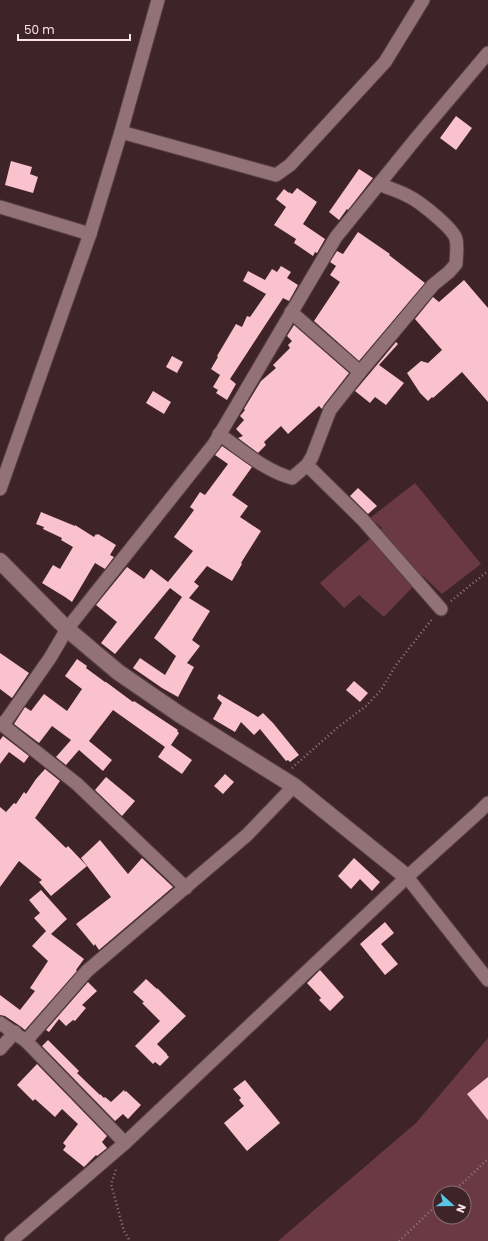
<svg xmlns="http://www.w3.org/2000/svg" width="488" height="1241" viewBox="0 0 488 1241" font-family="Poppins,sans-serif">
<rect width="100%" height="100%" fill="#3e2329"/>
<!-- green -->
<g fill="#6a3944" fill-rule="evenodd">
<polygon points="415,483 481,564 442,594 423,576 384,617 359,595 344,608 320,583 382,528 370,518"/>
<path d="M488,1038V1241H278L416,1123ZM440,1193H464V1217H440Z"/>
</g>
<!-- building -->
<g fill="#f9c2cc">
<polygon points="456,116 472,128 456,150 440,138"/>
<polygon points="11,161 32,167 30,174 38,177 33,193 5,185"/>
<polygon points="359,169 373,178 348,210 347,209 339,220 329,212"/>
<polygon points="297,188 317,202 303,224 325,239 317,253 315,252 313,256 294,243 296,239 274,225 286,207 276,199 284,189 289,193 289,192 292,194"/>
<polygon points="358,232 390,254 389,255 425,283 359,361 314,321 340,282 330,275 336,266 330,262 337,251 343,254"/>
<polygon points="281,266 291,272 287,278 298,285 289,301 283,298 230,379 236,384 227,400 216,393 218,390 213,387 220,375 211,369 218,357 217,356 236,324 242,327 247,316 250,317 266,294 243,281 248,271 265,280 272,269 277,272"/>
<polygon points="464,280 488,308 488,402 462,372 433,398 432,397 428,401 420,393 407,373 421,361 428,363 442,350 415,319 433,297 439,302"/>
<polygon points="294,325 349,373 324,405 322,409 319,406 288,434 281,426 264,442 266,445 258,453 238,438 243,436 236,429 244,420 240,416 245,410 244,409 261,381 276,368 273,365 290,348 288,345 292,341 287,336"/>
<polygon points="396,342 398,344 379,365 404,383 386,405 375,397 370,403 355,391"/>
<polygon points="172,356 183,362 177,373 166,367"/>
<polygon points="153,391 171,402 164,414 146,403"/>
<polygon points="222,446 252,467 232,495 248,506 240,517 261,531 241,563 242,564 232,581 207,566 194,582 199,586 189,598 210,611 192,640 200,646 187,663 194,667 178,697 162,688 133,668 140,658 165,675 176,656 154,638 182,597 170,588 115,654 101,643 117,622 96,605 127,567 144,579 151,569 168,582 193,551 174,537 194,510 190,507 200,492 205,495 228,464 215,455"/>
<polygon points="358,488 377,506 368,514 350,496"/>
<polygon points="41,512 75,526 75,525 94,537 96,534 97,535 98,534 116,545 110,555 114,557 105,569 95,563 72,602 65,597 42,583 53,565 60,569 73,547 61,540 62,538 43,529 44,527 36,524"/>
<polygon points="0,653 29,673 12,698 0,689"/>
<polygon points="77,659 87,666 86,668 105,682 106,682 133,702 134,701 178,730 177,731 179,733 171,745 192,760 182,774 158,757 165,747 113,710 89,741 112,760 103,771 79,750 66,765 56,757 71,740 52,726 39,743 14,724 25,707 31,711 44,694 67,711 82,689 65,676"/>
<polygon points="354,681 368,693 360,702 346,690"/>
<polygon points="219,694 258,717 263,713 273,723 299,755 290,762 288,760 286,761 260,729 254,735 241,722 235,732 213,719 222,703 217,698"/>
<polygon points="3,736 29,756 24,763 9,752 0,764 0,740"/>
<polygon points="45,769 60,781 35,818 66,848 68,846 87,866 51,896 39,882 42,880 19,861 0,887 0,807 6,812 14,803 16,804 24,792 26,794 36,779"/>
<polygon points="225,774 234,782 223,794 214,786"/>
<polygon points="106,777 135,801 122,816 95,790"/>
<polygon points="100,840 128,874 142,858 173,887 99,950 95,944 94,946 76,924 111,897 81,858"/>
<polygon points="354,858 380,882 372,891 360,879 351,889 338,876"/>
<polygon points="41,890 67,919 51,934 84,959 76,970 77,971 25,1030 20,1026 5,1016 0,1015 0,995 20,1010 35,991 30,988 48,961 32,946 46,931 34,918 40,913 29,900"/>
<polygon points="385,922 394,933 381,944 398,964 385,975 360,944"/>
<polygon points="320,970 344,997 330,1011 319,1000 321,998 307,983"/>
<polygon points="146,979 157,989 157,988 186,1016 157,1044 167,1054 167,1055 169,1057 160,1066 155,1062 153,1064 135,1046 160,1021 142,1003 144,1002 133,992"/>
<polygon points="88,982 97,991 82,1005 86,1008 75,1021 73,1020 66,1026 59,1019 49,1032 46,1030"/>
<polygon points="48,1040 79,1071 77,1073 100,1095 100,1094 104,1098 105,1097 111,1102 124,1090 125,1092 126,1091 141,1105 128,1119 123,1114 115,1121 42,1046"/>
<polygon points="37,1064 107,1136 102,1142 107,1148 97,1156 96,1155 84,1167 63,1150 66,1146 63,1143 78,1124 62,1109 55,1117 35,1099 33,1101 17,1085"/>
<polygon points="488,1077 488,1120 467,1094"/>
<polygon points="245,1080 280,1123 247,1151 224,1123 244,1106 239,1100 241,1098 233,1089"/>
</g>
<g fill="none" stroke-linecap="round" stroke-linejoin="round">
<!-- minor casing -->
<g stroke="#574045" stroke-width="15">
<g id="minor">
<polyline points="121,132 276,175 290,165 385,62 423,0"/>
<polyline points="0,207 90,234"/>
<path d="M360,372L433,285L449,272L456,264C456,257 458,247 456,239C453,228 419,201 408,196C399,191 388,188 379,184"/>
<path d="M219,434C242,450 265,471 292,478L307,465L312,457L330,410L360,372L291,312"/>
<polyline points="307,465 363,520 441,609"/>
<polyline points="0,489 90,234 121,132 158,0"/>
<polyline points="0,723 77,784 186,888"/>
<polyline points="3,725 50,658 67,629 214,444 336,237 418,136 488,53"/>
<polyline points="407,877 488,980"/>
<polyline points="0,1023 26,1041 125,1143"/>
<polyline points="26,1041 87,971 247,835 294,786"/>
<polyline points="0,1049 15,1032"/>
<polyline points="11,1241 125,1143 407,877 479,812 488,803"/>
</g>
</g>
<!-- tertiary casing -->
<g stroke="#574045" stroke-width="18">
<polyline id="tertiary" points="0,561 67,629 118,672 179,714 294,786 407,877"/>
</g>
<!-- path -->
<g stroke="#927b7f" stroke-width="2.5" stroke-dasharray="1 3" stroke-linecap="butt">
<polyline points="451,601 488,571"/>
<polyline points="292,768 337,728 366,706 381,690 396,665 433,618"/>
<polyline points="116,1170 111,1184 124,1231 130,1241"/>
<polyline points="450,1193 466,1180 488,1159"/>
<polyline points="399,1241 440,1202"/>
</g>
<!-- minor -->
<use href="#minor" stroke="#927177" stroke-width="13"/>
<!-- tertiary -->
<use href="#tertiary" stroke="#927177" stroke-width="16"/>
</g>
<!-- north arrow -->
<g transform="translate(452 1205) rotate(111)"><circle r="19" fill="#3e2329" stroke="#887175"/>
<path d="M0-3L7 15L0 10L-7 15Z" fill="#59c8e4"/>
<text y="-6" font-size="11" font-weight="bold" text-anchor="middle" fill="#f7e5e8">N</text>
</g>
<!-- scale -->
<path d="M18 34v6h112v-6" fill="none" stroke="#f7e5e8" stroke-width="2"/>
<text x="24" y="34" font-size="12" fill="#f7e5e8" stroke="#3e2329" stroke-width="3" paint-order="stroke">50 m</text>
</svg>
